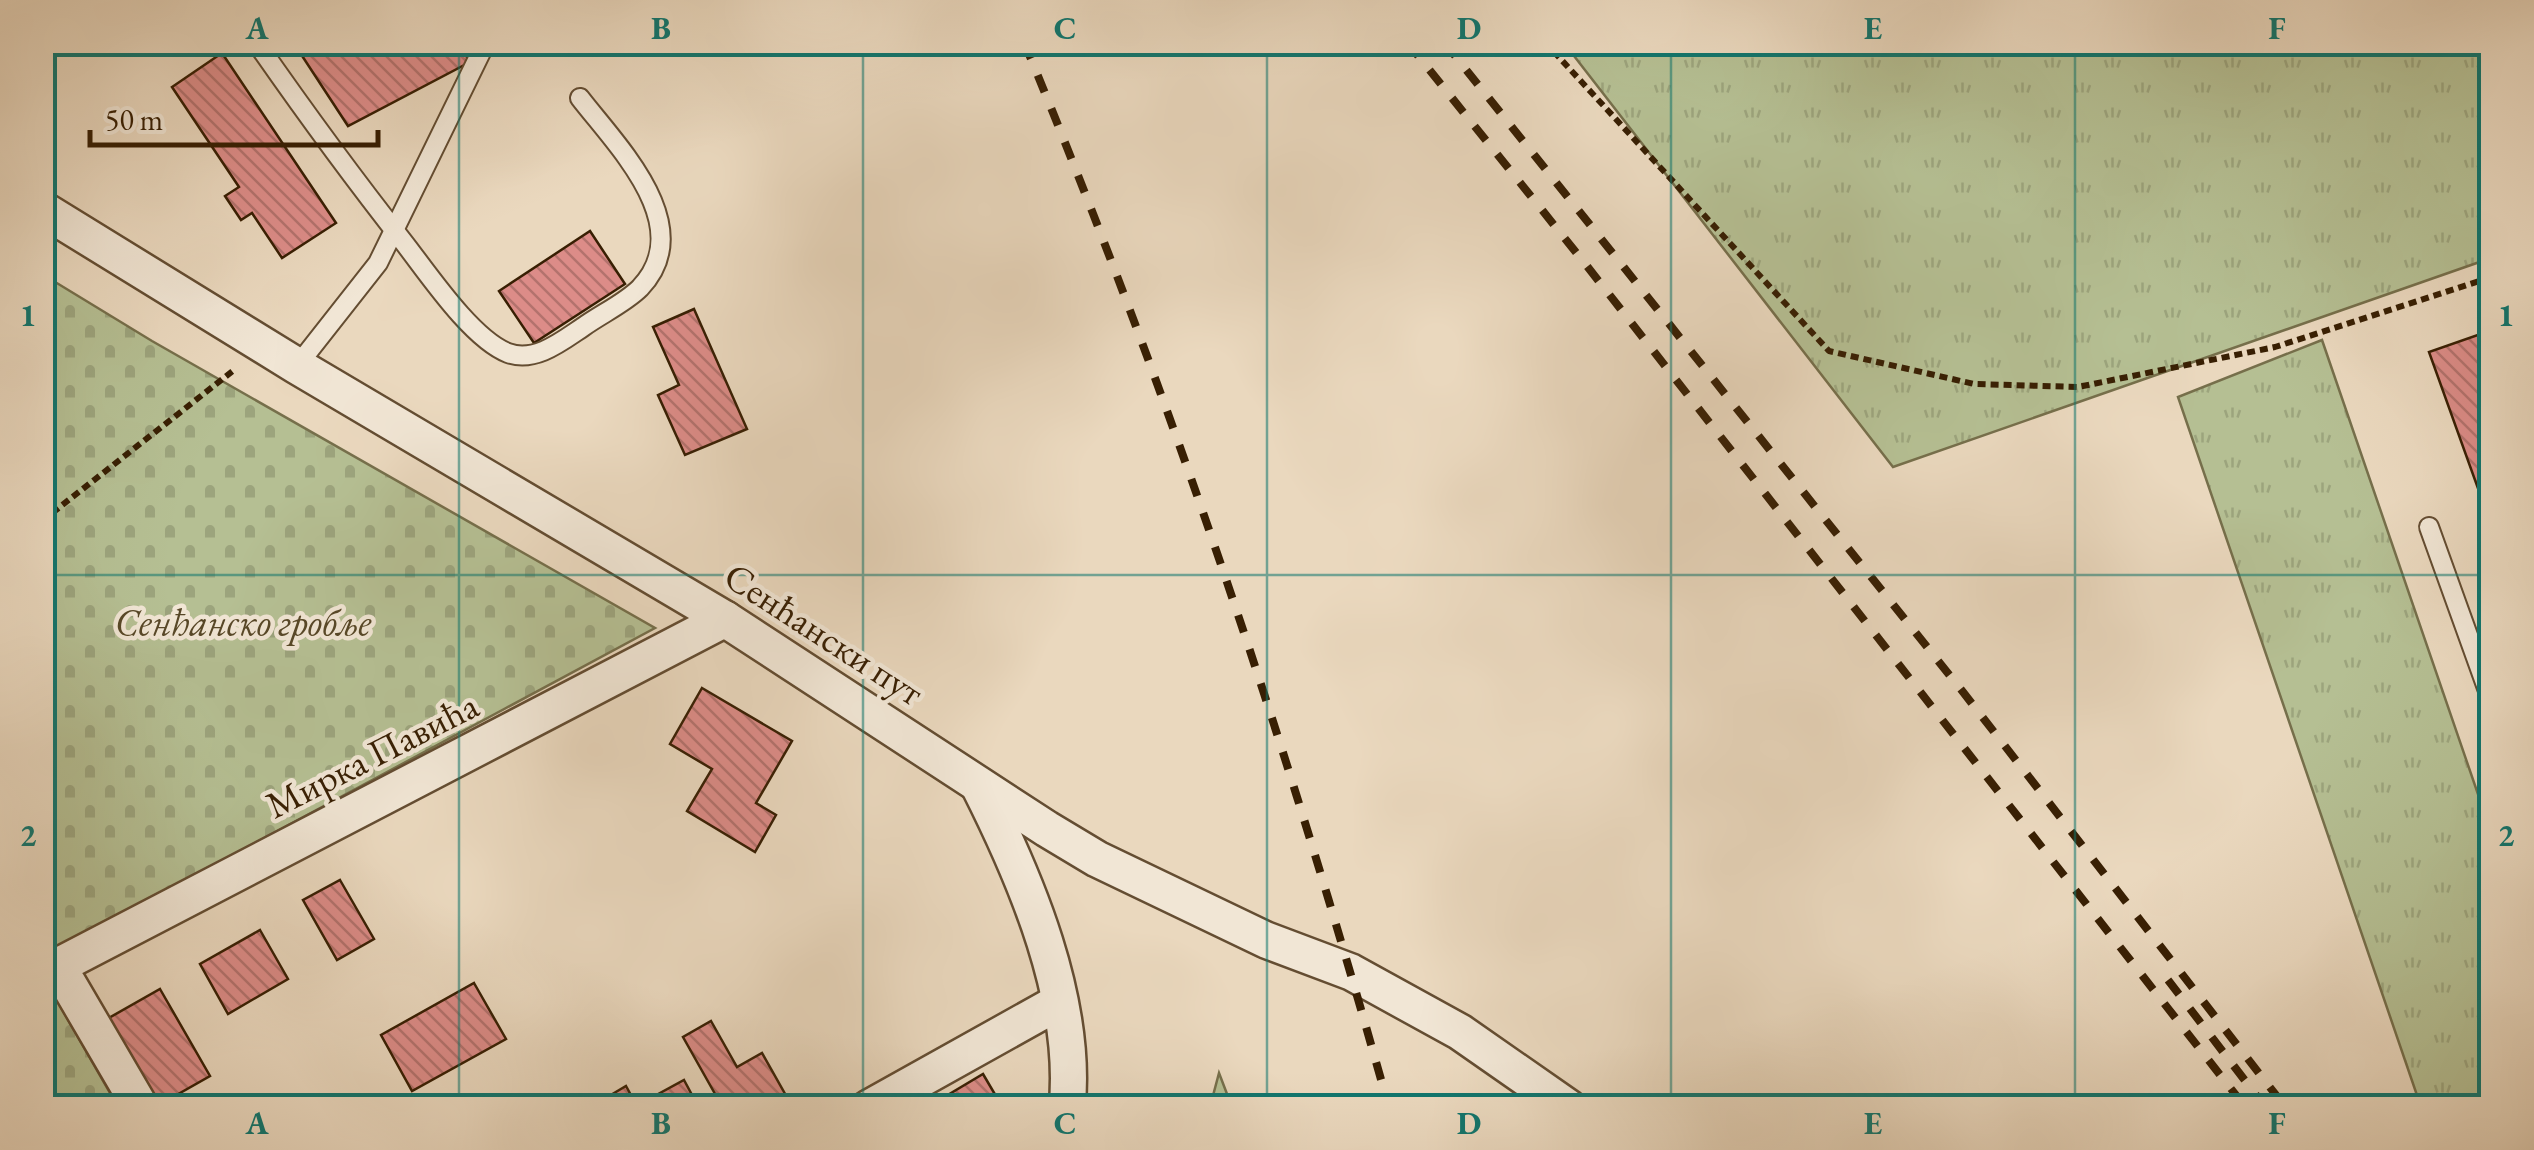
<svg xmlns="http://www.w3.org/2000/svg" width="2534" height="1150" viewBox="0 0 2534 1150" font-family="'EB Garamond',serif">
<defs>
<pattern id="grass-tufts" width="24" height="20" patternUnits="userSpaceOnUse" patternTransform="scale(2.5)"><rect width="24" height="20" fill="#b5bf93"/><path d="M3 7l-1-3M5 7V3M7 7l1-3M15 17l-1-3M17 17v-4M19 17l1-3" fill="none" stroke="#9ca47d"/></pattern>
<pattern id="cemetery-stones" width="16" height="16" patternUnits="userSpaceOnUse" patternTransform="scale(2.5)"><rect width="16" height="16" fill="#b5bf93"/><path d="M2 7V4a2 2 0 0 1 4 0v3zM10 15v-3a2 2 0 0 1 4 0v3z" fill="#9ca47d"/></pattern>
<pattern id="building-back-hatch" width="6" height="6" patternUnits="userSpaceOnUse" patternTransform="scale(2.5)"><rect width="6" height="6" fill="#dc8c88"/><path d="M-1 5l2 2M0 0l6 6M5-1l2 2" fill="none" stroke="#b3726d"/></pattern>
</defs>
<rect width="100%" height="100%" fill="#ead8be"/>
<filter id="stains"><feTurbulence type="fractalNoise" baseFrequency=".002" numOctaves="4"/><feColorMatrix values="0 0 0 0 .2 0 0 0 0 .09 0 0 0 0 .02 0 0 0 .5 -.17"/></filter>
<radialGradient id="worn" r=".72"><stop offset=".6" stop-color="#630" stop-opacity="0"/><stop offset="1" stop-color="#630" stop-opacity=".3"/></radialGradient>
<!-- grass -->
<g fill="url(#grass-tufts)" stroke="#766f4b" stroke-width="2.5">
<polygon points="1564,43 2491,43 2491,258 1893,467"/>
<polygon points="2322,340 2491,832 2491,1107 2421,1107 2178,397"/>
<polygon points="1219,1073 1232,1107 1210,1107"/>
</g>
<!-- cemetery -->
<g fill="url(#cemetery-stones)" stroke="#766f4b" stroke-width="2.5">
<polygon points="42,274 152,341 655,628 43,957"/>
<polygon points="42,976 43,976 118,1107 43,1107"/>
</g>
<!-- building -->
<g fill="url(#building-back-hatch)" stroke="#381f03" stroke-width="2.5">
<polygon points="293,42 458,42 470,62 348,126"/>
<polygon points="222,53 336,223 282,258 252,213 241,220 225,196 239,187 172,87"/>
<polygon points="590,231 625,284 534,343 499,291"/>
<polygon points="694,309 747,429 685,455 658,395 679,385 653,327"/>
<polygon points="2492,330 2492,490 2480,494 2429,352"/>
<polygon points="702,688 792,741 756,803 776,815 755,852 687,811 712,769 670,744"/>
<polygon points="340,880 374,939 337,960 303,900"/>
<polygon points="260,930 288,979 228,1014 200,964"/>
<polygon points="474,983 506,1039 412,1091 381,1035"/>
<polygon points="160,989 210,1076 157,1106 107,1019"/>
<polygon points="711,1021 737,1067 762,1053 793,1108 723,1108 683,1037"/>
<polygon points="983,1074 1003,1108 926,1108"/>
<polygon points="684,1080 699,1108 657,1108 651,1098"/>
<polygon points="626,1086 638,1108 589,1108"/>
</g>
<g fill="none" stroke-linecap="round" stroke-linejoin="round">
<!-- service casing -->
<g stroke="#644d32" stroke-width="22">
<g id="service">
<path d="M256,42C304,111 353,178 405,244C429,275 472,339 508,353C535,363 562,341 583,327C601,314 625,303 640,288C699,226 617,146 580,98"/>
<polyline points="297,366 378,263 486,42"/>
<polyline points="2429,527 2492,702"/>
</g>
</g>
<!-- minor casing -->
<g stroke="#644d32" stroke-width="40">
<g id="minor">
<polyline points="42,209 297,366 725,619 1047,829 1097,859 1266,940 1351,972 1460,1032 1569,1108"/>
<path d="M979,786C1026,879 1078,1001 1067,1108"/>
<polyline points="141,1108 58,966 725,619"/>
<polyline points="869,1108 1059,1002"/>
</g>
</g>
<!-- path -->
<g stroke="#381f03" stroke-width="6" stroke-dasharray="8 5" stroke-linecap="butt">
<polyline points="1545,42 1829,351 1974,384 2078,387 2275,347 2492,277"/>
<polyline points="42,521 234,370"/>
</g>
<!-- service -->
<use href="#service" stroke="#f1e6d5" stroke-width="18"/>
<!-- minor -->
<use href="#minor" stroke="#f1e6d5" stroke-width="35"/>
<!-- rail -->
<g stroke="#381f03" stroke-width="8" stroke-dasharray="18 18" stroke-linecap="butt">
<path d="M1024,42C1168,389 1288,746 1389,1108"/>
<polyline points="1407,42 1583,261 2246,1108"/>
<polyline points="1444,42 1963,692 2286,1108"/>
<polyline points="2168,980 2266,1108"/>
</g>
</g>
<!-- grid -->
<path fill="none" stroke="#0f766e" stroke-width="2.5" stroke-opacity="0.55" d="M459,42V1108M863,42V1108M1267,42V1108M1671,42V1108M2075,42V1108M42,575H2492"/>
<g text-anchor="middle" stroke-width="9" stroke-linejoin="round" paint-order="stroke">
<!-- park labels -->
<g font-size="38" font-style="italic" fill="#574727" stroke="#f1e6d5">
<text x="243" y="635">Сенћанско гробље</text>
</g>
<!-- street labels -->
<g font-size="38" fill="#381f03" stroke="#f1e6d5">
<text transform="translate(824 634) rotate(33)" y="13">Сенћански пут</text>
<text transform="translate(372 755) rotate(-27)" y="13">Мирка Павића</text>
</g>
</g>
<!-- margin -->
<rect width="2534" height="1150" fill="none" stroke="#ead8be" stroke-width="110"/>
<!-- scale -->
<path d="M90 130v15h288v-15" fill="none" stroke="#381f03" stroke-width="5"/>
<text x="105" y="130" font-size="30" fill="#381f03" stroke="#f1e6d5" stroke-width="8" paint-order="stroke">50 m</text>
<rect x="55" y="55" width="2424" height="1040" fill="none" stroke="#0f766e" stroke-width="4"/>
<g font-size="32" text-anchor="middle" font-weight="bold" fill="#0f766e">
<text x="257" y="39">A</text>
<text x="661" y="39">B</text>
<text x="1065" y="39">C</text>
<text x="1469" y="39">D</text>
<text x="1873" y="39">E</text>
<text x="2277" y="39">F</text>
<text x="28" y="326">1</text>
<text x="2506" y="326">1</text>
<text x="28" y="846">2</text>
<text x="2506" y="846">2</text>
<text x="257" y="1134">A</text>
<text x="661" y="1134">B</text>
<text x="1065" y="1134">C</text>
<text x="1469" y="1134">D</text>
<text x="1873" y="1134">E</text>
<text x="2277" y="1134">F</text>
</g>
<rect width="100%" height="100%" filter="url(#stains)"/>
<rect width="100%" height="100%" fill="url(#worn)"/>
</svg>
